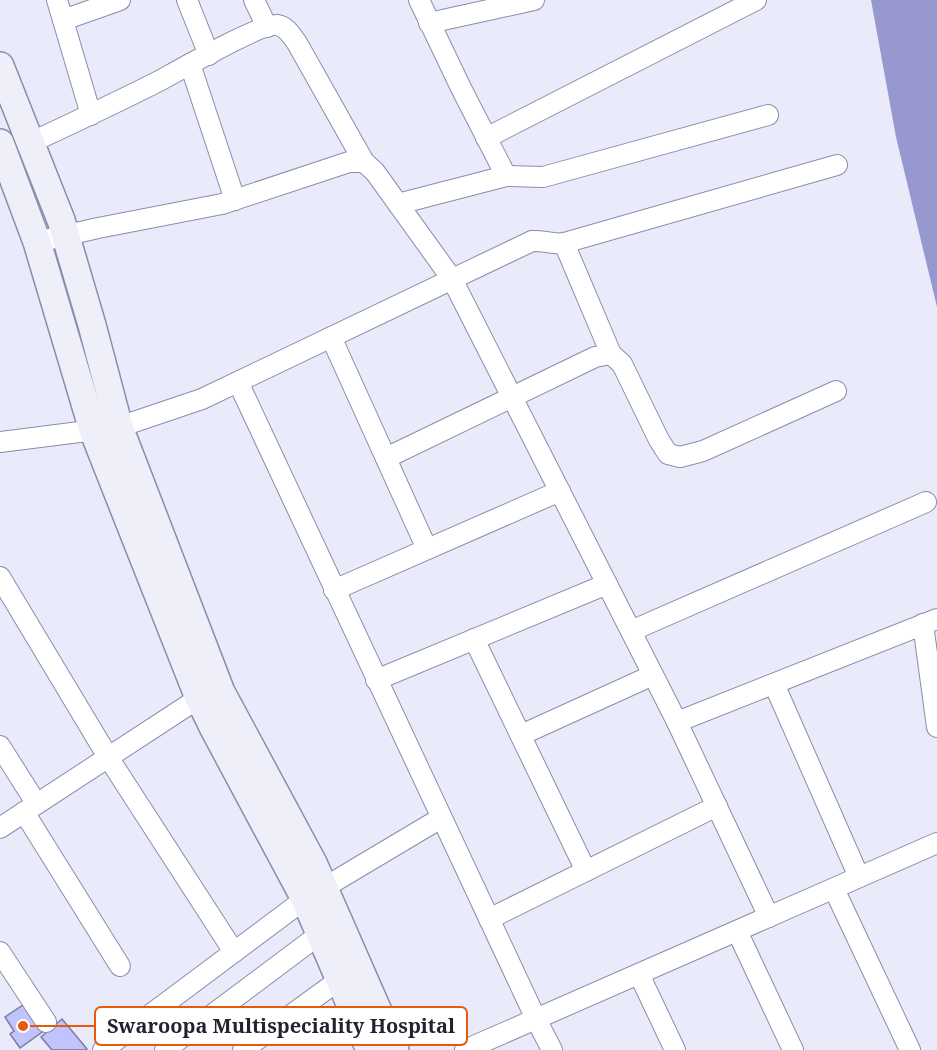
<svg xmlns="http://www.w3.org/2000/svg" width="937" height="1050" viewBox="0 0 937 1050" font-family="'Noto Serif',serif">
<rect width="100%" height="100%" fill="#eaebfa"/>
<!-- water -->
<polygon fill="#9798d0" points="871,0 937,0 937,307 896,137"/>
<!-- building -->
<g fill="#c1c3fd" stroke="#7b7c9d" stroke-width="1.5">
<polygon points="26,1003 45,1030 20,1048 10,1034 14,1031 5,1017"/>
<polygon points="62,1019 87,1049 86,1050 52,1050 41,1037"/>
</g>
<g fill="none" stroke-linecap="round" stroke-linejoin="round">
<!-- minor casing -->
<g stroke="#8b8cad" stroke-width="22">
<g id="minor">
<polyline points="57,0 91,115"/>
<polyline points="187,0 209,55"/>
<polyline points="254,0 267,27"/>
<polyline points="419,0 461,88 506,176"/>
<polyline points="63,20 120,0"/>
<polyline points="429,23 534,0"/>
<polyline points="190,64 235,200"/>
<polyline points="486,138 756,0"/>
<path d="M32,142C75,122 118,102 161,80C179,70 262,23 277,25C286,26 292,36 297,43L364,162"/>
<polyline points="398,204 506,176 543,177 768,115"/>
<polyline points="37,242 98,228 222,204 349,162 364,162 375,172 452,279 677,722 769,917"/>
<polyline points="564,243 611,354"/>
<polyline points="331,337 427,549"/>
<polyline points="238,382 536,1019 552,1050"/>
<path d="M0,442L119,427L202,399L532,241C543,240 553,245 564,243L837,165"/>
<polyline points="386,458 595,357 611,354 622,364 659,440 668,454 680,457 703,451 836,391"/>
<polyline points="0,577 108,757 234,952"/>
<polyline points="334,590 560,491"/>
<polyline points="923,624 937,727"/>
<polyline points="631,631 926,502"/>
<polyline points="474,639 586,871"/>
<polyline points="376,680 607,584"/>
<polyline points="774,684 859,877"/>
<polyline points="677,722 937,619"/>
<polyline points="521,735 653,675"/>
<polyline points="0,746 36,803"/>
<polyline points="24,812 120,966"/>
<polyline points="0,828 199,698"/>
<polyline points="834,889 910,1050"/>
<polyline points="489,919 717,806"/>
<polyline points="737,931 793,1050"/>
<polyline points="0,952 46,1022"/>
<polyline points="639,974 675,1050"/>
<polyline points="103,1050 305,899 441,818"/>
<polyline points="165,1050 328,928"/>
<polyline points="243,1050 350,972"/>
<polyline points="465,1050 937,843"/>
</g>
</g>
<!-- secondary casing -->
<g stroke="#8b8cad" stroke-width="30">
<g id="secondary">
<polyline points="0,66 61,220 92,325 119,427 221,692 313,863 395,1050"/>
<polyline points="0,143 37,242 93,430 199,698 213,727 305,899 370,1050"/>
</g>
</g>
<!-- minor -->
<use href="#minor" stroke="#fff" stroke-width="20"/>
<!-- secondary -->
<use href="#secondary" stroke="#efeffa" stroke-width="27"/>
</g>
<!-- callouts -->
<path fill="none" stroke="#e8590c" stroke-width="2" d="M23 1026L95 1026"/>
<circle fill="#e8590c" stroke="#fff" stroke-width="2" cx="23" cy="1026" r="6"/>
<rect fill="#fff" stroke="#e8590c" stroke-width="2" x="95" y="1007" width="372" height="38" rx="6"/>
<g font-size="20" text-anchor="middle" font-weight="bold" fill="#232330">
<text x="281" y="1033">Swaroopa Multispeciality Hospital</text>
</g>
</svg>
